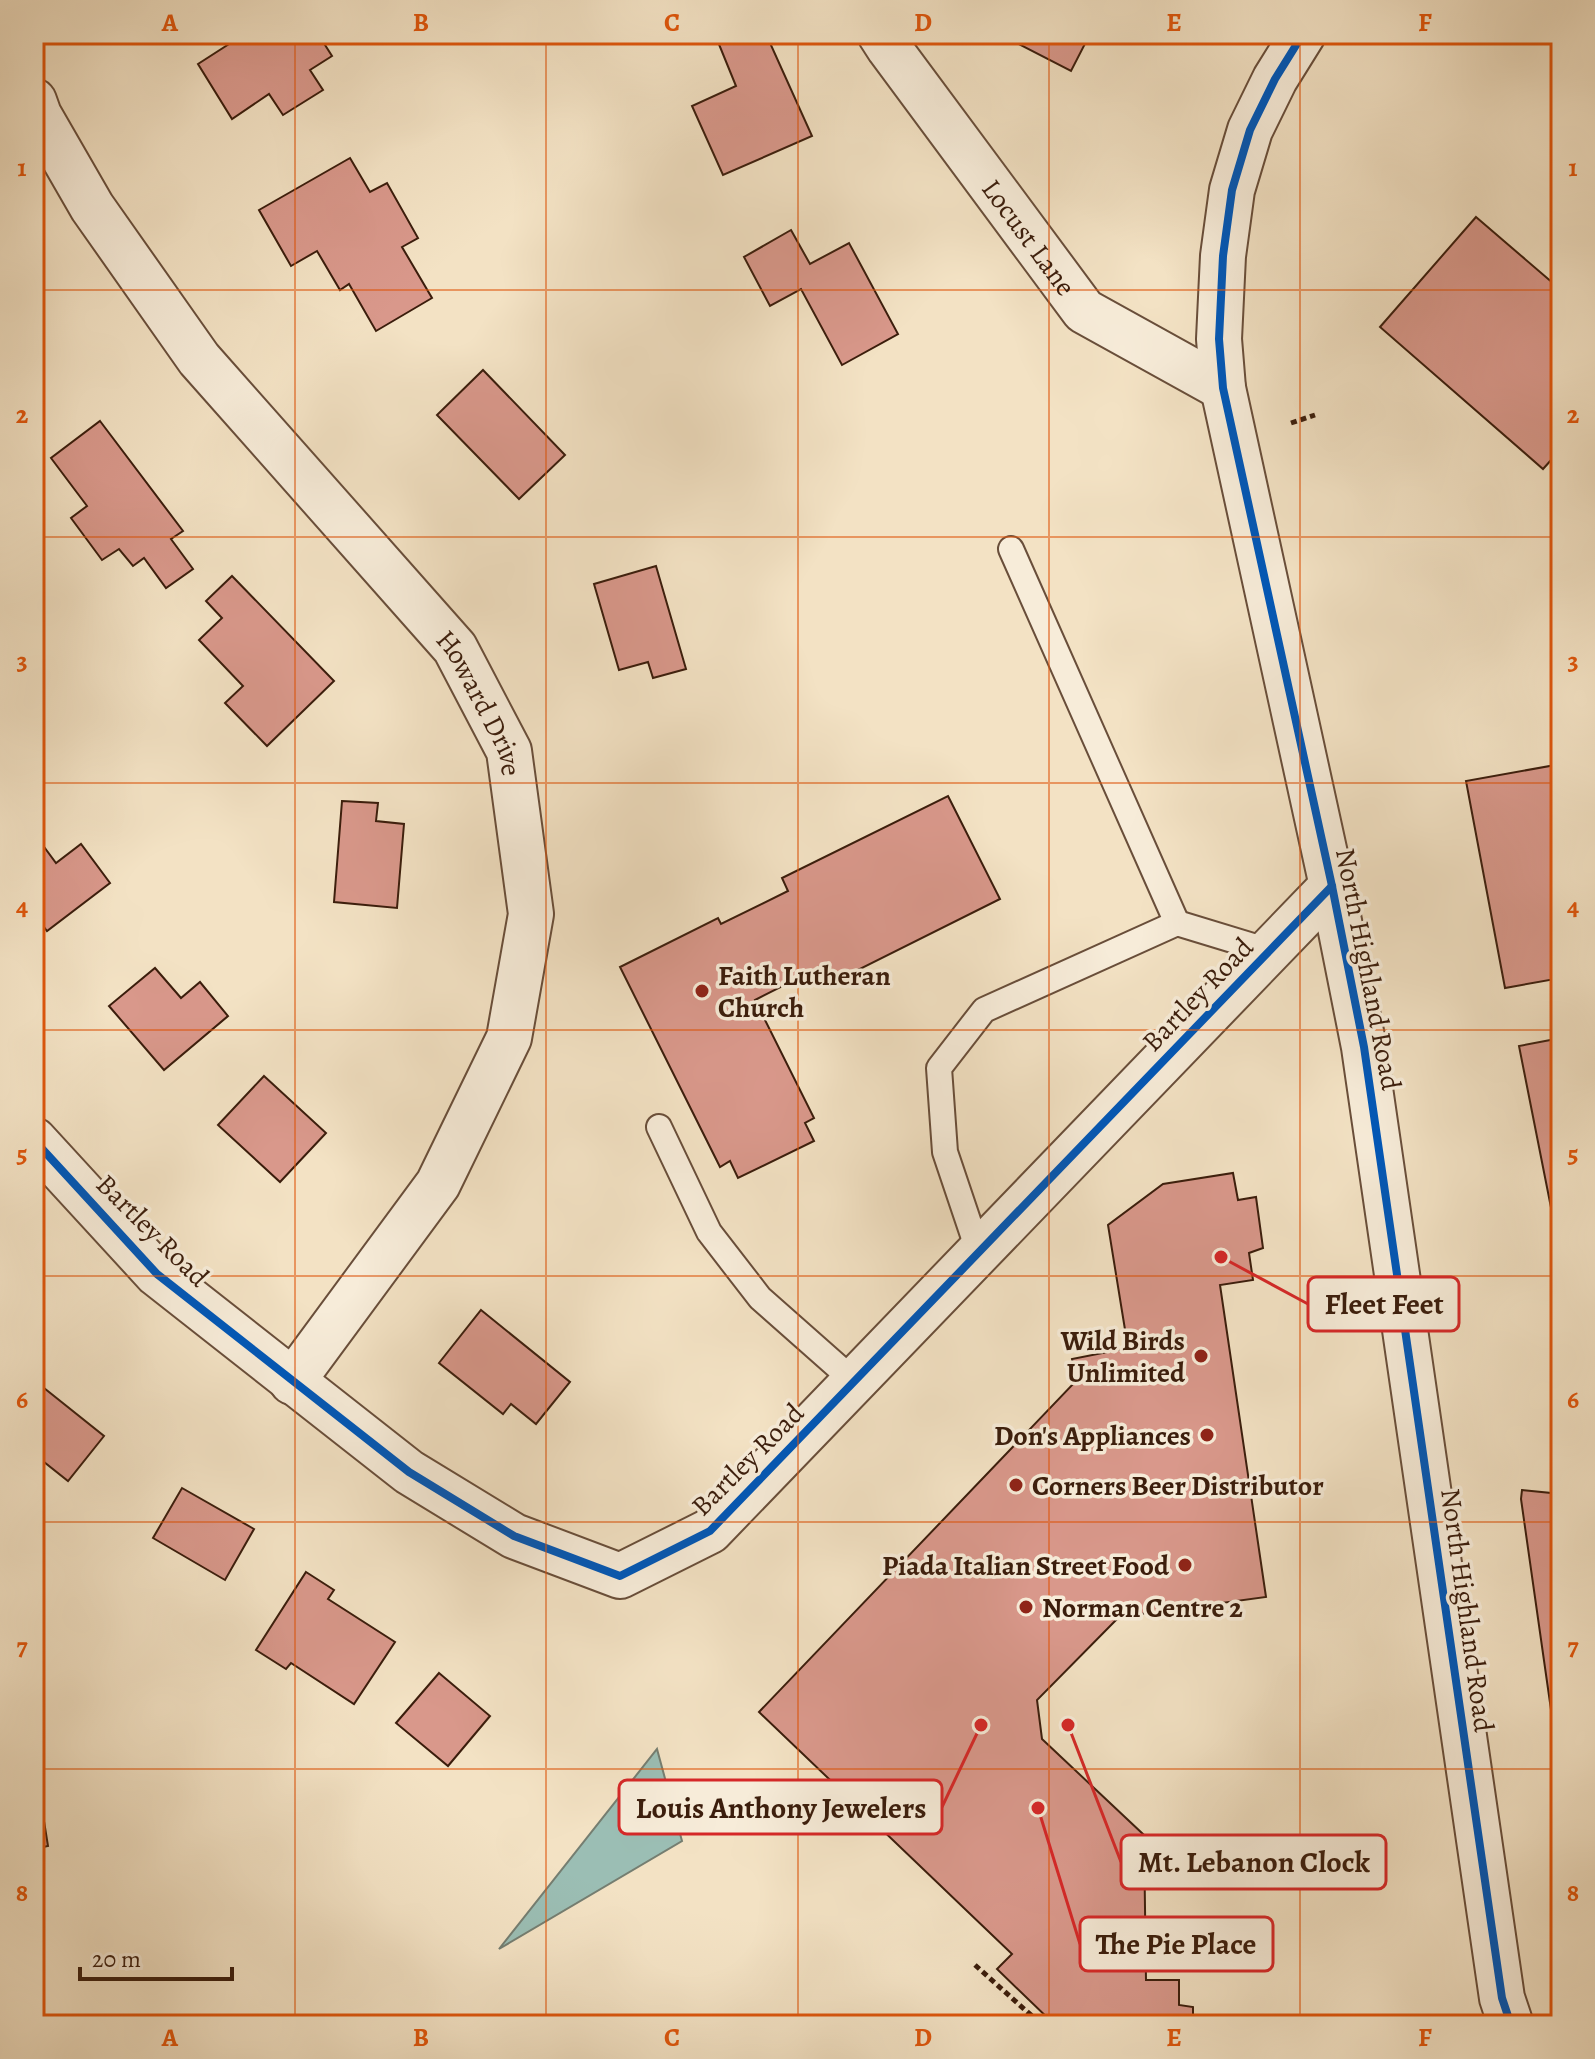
<svg xmlns="http://www.w3.org/2000/svg" width="1595" height="2059" viewBox="0 0 1595 2059" font-family="Alegreya,serif">
<rect width="100%" height="100%" fill="#f3e2c4"/>
<filter id="stains"><feTurbulence type="fractalNoise" baseFrequency=".0025" numOctaves="4"/><feColorMatrix values="0 0 0 0 .2 0 0 0 0 .09 0 0 0 0 .02 0 0 0 .5 -.17"/></filter>
<radialGradient id="worn" r=".72"><stop offset=".6" stop-color="#630" stop-opacity="0"/><stop offset="1" stop-color="#630" stop-opacity=".3"/></radialGradient>
<!-- water -->
<polygon fill="#9bbeb4" stroke="#757e71" stroke-width="2" points="657,1749 682,1841 499,1949"/>
<!-- building -->
<g fill="#d9988b" stroke="#3b1d0c" stroke-width="2">
<polygon points="222,34 318,34 332,56 310,70 323,90 283,115 269,94 232,119 198,64 229,44"/>
<polygon points="723,34 766,34 812,136 723,175 692,106 736,86 716,37"/>
<polygon points="1019,34 1090,34 1071,71 1015,42"/>
<polygon points="350,158 370,192 387,183 418,238 402,247 432,298 376,331 349,284 340,290 317,251 291,266 259,210"/>
<polygon points="1476,217 1561,290 1561,449 1543,469 1380,327"/>
<polygon points="791,230 810,264 849,243 898,334 842,365 801,289 770,306 744,257"/>
<polygon points="483,370 565,455 519,499 437,415"/>
<polygon points="100,421 183,531 171,539 193,569 166,588 144,558 133,566 119,549 102,560 71,518 87,506 51,458"/>
<polygon points="656,566 686,669 653,678 648,662 619,670 594,584"/>
<polygon points="232,576 334,681 267,746 225,703 243,686 199,640 222,618 206,601"/>
<polygon points="1561,764 1561,978 1505,988 1466,781"/>
<polygon points="948,796 1000,899 832,983 824,965 755,1000 814,1118 805,1123 814,1141 738,1178 730,1161 720,1167 620,967 718,918 721,924 788,891 782,878"/>
<polygon points="342,801 378,803 376,821 404,824 397,908 334,902"/>
<polygon points="39,840 56,863 81,844 110,883 47,931 34,914 34,844"/>
<polygon points="155,968 181,998 200,982 228,1016 164,1070 109,1006"/>
<polygon points="1561,1038 1561,1258 1519,1046"/>
<polygon points="264,1076 326,1133 280,1182 218,1125"/>
<polygon points="1233,1173 1238,1200 1256,1197 1263,1248 1249,1253 1253,1280 1220,1285 1266,1597 1119,1617 1037,1700 1042,1739 1144,1835 1146,1980 1179,1980 1179,2005 1193,2007 1193,2025 1055,2025 997,1969 1012,1954 759,1712 1076,1381 1072,1359 1128,1348 1108,1225 1163,1184"/>
<polygon points="481,1310 570,1382 536,1424 511,1404 503,1414 439,1363"/>
<polygon points="34,1380 104,1436 68,1481 34,1454"/>
<polygon points="182,1488 254,1529 225,1580 153,1538"/>
<polygon points="1522,1490 1561,1494 1561,1780 1521,1499"/>
<polygon points="306,1572 334,1590 328,1599 395,1642 354,1704 291,1663 286,1669 256,1650"/>
<polygon points="439,1673 490,1716 448,1766 396,1723"/>
<polygon points="34,1790 39,1790 48,1846 34,1849"/>
</g>
<g fill="none" stroke-linecap="round" stroke-linejoin="round">
<!-- service casing -->
<g stroke="#694e3a" stroke-width="28">
<g id="service">
<polyline points="1011,549 1177,923"/>
<polyline points="659,1127 709,1232 760,1298 855,1382"/>
<polyline points="979,1253 945,1152 939,1068 984,1010 1177,923 1269,951"/>
</g>
</g>
<!-- minor casing -->
<g stroke="#694e3a" stroke-width="48">
<g id="minor">
<path id="s1" d="M880,34L889,48L1084,311L1223,388"/>
<polyline points="1303,34 1275,79 1250,130 1232,190 1223,256 1219,339 1223,388 1332,886 1364,1047 1502,1998 1511,2025"/>
<path id="s2" d="M34,101L39,115L92,207L199,359L455,648L509,751L531,914L509,1038L438,1184L292,1382"/>
<polyline points="34,1140 157,1274 409,1472 514,1536 620,1576 710,1531 1332,886"/>
</g>
</g>
<!-- path -->
<g stroke="#3b1d0c" stroke-width="5" stroke-dasharray="6 4" stroke-linecap="butt">
<polyline points="1291,423 1315,415"/>
<polyline points="975,1965 1042,2025"/>
</g>
<!-- service -->
<use href="#service" stroke="#f7ecd9" stroke-width="24"/>
<!-- minor -->
<use href="#minor" stroke="#f7ecd9" stroke-width="44"/>
<!-- cycleway casing -->
<g stroke="#f7ecd9" stroke-width="13">
<g id="cycleway">
<polyline points="1303,34 1275,79 1250,130 1232,190 1223,256 1219,339 1223,388 1332,886 1364,1047 1502,1998 1511,2025"/>
<polyline points="34,1140 157,1274 409,1472 514,1536 620,1576 710,1531 1332,886"/>
</g>
</g>
<!-- cycleway -->
<use href="#cycleway" stroke="#0057b8" stroke-width="8"/>
</g>
<!-- grid -->
<path fill="none" stroke="#df560c" stroke-width="2" stroke-opacity="0.55" d="M295,34V2025M546,34V2025M798,34V2025M1049,34V2025M1300,34V2025M34,290H1561M34,537H1561M34,783H1561M34,1030H1561M34,1276H1561M34,1522H1561M34,1769H1561"/>
<!-- markers -->
<g fill="#8f2418" stroke="#f7ecd9" stroke-width="3">
<circle cx="702" cy="991" r="8"/>
<circle cx="1201" cy="1356" r="8"/>
<circle cx="1207" cy="1435" r="8"/>
<circle cx="1016" cy="1485" r="8"/>
<circle cx="1185" cy="1565" r="8"/>
<circle cx="1026" cy="1607" r="8"/>
</g>
<g text-anchor="middle" stroke-width="7" stroke-linejoin="round" paint-order="stroke">
<!-- street labels -->
<g font-size="28" fill="#3b1d0c" stroke="#f7ecd9">
<text dy="10" stroke="none"><textPath href="#s1" startOffset="252">Locust Lane</textPath></text>
<text dy="10" stroke="none"><textPath href="#s2" startOffset="754">Howard Drive</textPath></text>
<text transform="translate(1369 969) rotate(79)" y="10">North Highland Road</text>
<text transform="translate(1197 994) rotate(-46)" y="10">Bartley Road</text>
<text transform="translate(153 1230) rotate(45)" y="10">Bartley Road</text>
<text transform="translate(747 1459) rotate(-45)" y="10">Bartley Road</text>
<text transform="translate(1468 1610) rotate(82)" y="10">North Highland Road</text>
</g>
<!-- poi labels -->
<g font-size="28" font-weight="bold" fill="#3b1d0c" stroke="#f7ecd9" text-anchor="start">
<text x="718" y="985">Faith Lutheran<tspan x="718" dy="32">Church</tspan></text>
<text x="1185" y="1350" text-anchor="end">Wild Birds<tspan x="1185" dy="32">Unlimited</tspan></text>
<text x="1191" y="1445" text-anchor="end">Don's Appliances</text>
<text x="1032" y="1495">Corners Beer Distributor</text>
<text x="1169" y="1575" text-anchor="end">Piada Italian Street Food</text>
<text x="1042" y="1617">Norman Centre 2</text>
</g>
</g>
<!-- callouts -->
<path fill="none" stroke="#d62828" stroke-width="3" d="M1221 1257L1308 1304M981 1725L942 1807M1068 1725L1121 1862M1038 1808L1080 1944"/>
<g fill="#d62828" stroke="#f7ecd9" stroke-width="3">
<circle cx="1221" cy="1257" r="8"/>
<circle cx="981" cy="1725" r="8"/>
<circle cx="1068" cy="1725" r="8"/>
<circle cx="1038" cy="1808" r="8"/>
</g>
<g fill="#f7ecd9" stroke="#d62828" stroke-width="3">
<rect x="1308" y="1277" width="151" height="54" rx="8"/>
<rect x="619" y="1780" width="323" height="54" rx="8"/>
<rect x="1121" y="1835" width="265" height="54" rx="8"/>
<rect x="1080" y="1917" width="193" height="54" rx="8"/>
</g>
<g font-size="30" text-anchor="middle" font-weight="bold" fill="#3b1d0c">
<text x="1384" y="1314">Fleet Feet</text>
<text x="781" y="1818">Louis Anthony Jewelers</text>
<text x="1254" y="1872">Mt. Lebanon Clock</text>
<text x="1176" y="1954">The Pie Place</text>
</g>
<!-- margin -->
<rect width="1595" height="2059" fill="none" stroke="#f3e2c4" stroke-width="88"/>
<!-- scale -->
<path d="M80 1967v12h152v-12" fill="none" stroke="#3b1d0c" stroke-width="4"/>
<text x="92" y="1967" font-size="24" fill="#3b1d0c" stroke="#f7ecd9" stroke-width="6" paint-order="stroke">20 m</text>
<rect x="44" y="44" width="1507" height="1971" fill="none" stroke="#df560c" stroke-width="3"/>
<g font-size="26" text-anchor="middle" font-weight="bold" fill="#df560c">
<text x="170" y="31">A</text>
<text x="421" y="31">B</text>
<text x="672" y="31">C</text>
<text x="923" y="31">D</text>
<text x="1174" y="31">E</text>
<text x="1425" y="31">F</text>
<text x="22" y="176">1</text>
<text x="1573" y="176">1</text>
<text x="22" y="423">2</text>
<text x="1573" y="423">2</text>
<text x="22" y="669">3</text>
<text x="1573" y="669">3</text>
<text x="22" y="915">4</text>
<text x="1573" y="915">4</text>
<text x="22" y="1162">5</text>
<text x="1573" y="1162">5</text>
<text x="22" y="1408">6</text>
<text x="1573" y="1408">6</text>
<text x="22" y="1655">7</text>
<text x="1573" y="1655">7</text>
<text x="22" y="1901">8</text>
<text x="1573" y="1901">8</text>
<text x="170" y="2046">A</text>
<text x="421" y="2046">B</text>
<text x="672" y="2046">C</text>
<text x="923" y="2046">D</text>
<text x="1174" y="2046">E</text>
<text x="1425" y="2046">F</text>
</g>
<rect width="100%" height="100%" filter="url(#stains)"/>
<rect width="100%" height="100%" fill="url(#worn)"/>
</svg>
